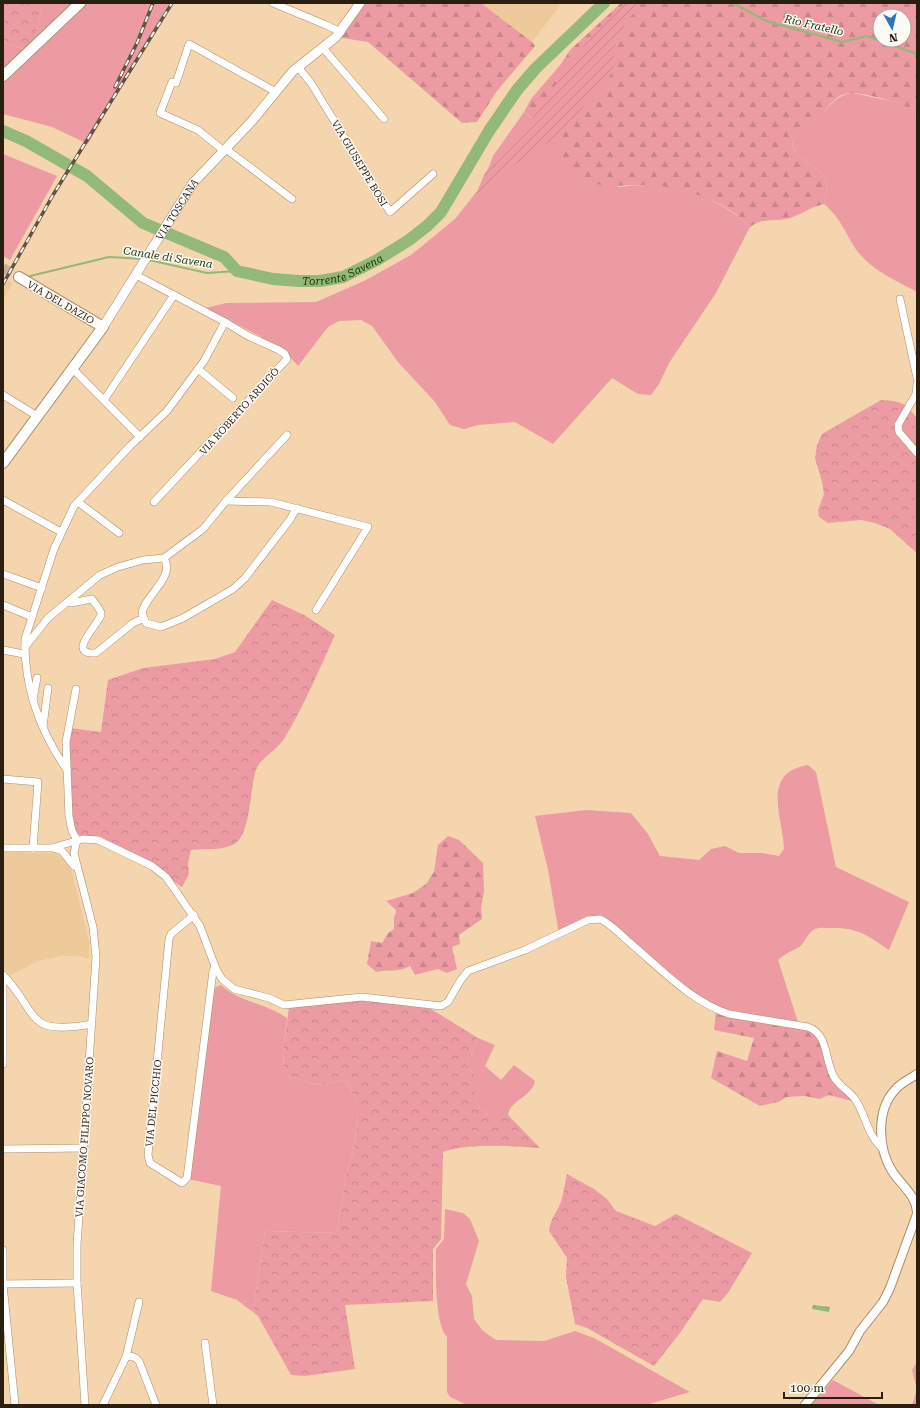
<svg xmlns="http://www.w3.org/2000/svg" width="920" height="1408" viewBox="0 0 920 1408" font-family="'Roboto Serif',serif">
<defs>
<pattern id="forest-firs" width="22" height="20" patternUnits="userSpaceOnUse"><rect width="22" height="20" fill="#ec9ba3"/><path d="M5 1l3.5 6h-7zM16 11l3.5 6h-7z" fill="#ca858b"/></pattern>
<pattern id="park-crowns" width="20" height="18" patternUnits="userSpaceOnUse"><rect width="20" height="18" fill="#ec9ba3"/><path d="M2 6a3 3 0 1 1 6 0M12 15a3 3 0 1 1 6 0" fill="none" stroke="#ca858b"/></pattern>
<pattern id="garden-furrows" width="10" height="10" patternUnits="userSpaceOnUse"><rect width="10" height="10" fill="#ec9ba3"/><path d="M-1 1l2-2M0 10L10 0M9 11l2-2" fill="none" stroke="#ca858b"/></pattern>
<pattern id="water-waves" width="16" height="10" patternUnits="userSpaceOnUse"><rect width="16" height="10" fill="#92b978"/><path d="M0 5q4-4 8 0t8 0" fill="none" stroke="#779661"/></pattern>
</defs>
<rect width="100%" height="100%" fill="#f4d5ad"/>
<!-- built -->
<g fill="#eeca9b">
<polygon points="481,3 562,3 532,42"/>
<polygon points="3,278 13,283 3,300"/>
<polygon points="3,852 54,853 65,859 71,868 89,941 89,959 77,956 61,956 38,961 11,975 3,968"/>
</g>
<!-- grass -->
<g fill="#ec9ba3">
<polygon points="42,3 169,3 88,144 52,127 3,114 3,42 33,52"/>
<path d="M853,93L900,103L914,110L917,118V292C897,281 873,271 858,252C845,234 842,219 824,204L828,184L825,176L795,153L792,141C799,134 807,130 814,123C827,110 834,95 853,93Z"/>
<path d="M524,112L619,187C637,185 655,184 674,187C696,190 736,211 750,227L716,293L669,363L659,384L651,395L638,394L612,378L553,444L515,422L478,425L464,429L450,425L435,402L398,362L372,326L361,320L339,321L328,327L298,366C278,341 234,324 206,308L226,303L316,302L364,281L411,255L455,219L482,185L493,156Z"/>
<polygon points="3,154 57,176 10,260 3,256"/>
<path d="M808,765L816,772L836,867L909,902L889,950C868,936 858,927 831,928C826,928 820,927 815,929C807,933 805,943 799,947C790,952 786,953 778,960L798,1022L722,1009L695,996L609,927C586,914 581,923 559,934L548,870L535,816L586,810L631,813L648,834L660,856L699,860L711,849L725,846L739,853H762L779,856L784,849C783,817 760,773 808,765Z"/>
<path d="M221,985C239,1002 265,1003 287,1018L284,1043L283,1074L316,1085L347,1080L357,1105L358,1119L352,1156L346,1174L337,1233L265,1231L253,1312L237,1300L211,1291L221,1186L188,1179L211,989Z"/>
<path d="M478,1038L495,1045L485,1066L501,1080L514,1065L535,1081C532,1097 510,1100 508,1115H488L480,1109L475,1099V1076L467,1065Z"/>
<path d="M445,1209L463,1213L470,1219L479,1241L466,1284L472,1296L474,1319L483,1331L496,1340L544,1341L575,1331L594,1338L690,1392L646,1405H467L450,1397L447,1392V1337C434,1323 436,1269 436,1249L444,1239Z"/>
<polygon points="917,1362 917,1405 912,1405 917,1389 912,1370"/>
<polygon points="833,1380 879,1405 811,1405"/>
</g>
<!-- forest -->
<g fill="url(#forest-firs)" fill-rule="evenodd">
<polygon points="360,3 481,3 532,42 535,46 497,91 477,122 462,123 368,42 336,37"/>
<path d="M621,3H917V118L914,110C899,103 860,90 845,94C832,97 823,115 814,124C807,130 799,134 792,142L795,153L825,176L828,184L824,204C810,207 797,217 786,219C771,222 764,217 750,227C726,200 678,185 642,185C623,184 607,190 589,181C579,176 567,166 562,156C559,149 558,139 553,134C545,125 533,119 524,112L531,99L561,64L570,50ZM880,16H904V40H880Z"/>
<path d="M448,836L459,840L483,863L484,891L481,909L482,919L459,935L460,944L452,947L457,969L447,973L438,969L415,975L410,966C396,973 390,969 376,972L367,964L371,941L382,943L388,933L394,929V917L396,913V910L386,901L413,893L426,884L434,872L438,845Z"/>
<polygon points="716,1010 816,1030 829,1066 852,1101 829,1095 819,1099 805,1096 787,1097 778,1102 760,1106 711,1078 717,1051 747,1061 754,1038 714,1030"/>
</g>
<!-- park -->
<g fill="url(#park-crowns)">
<polygon points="3,3 42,3 33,52 3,42"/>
<path d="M881,400C901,401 904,402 917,418V553L890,529L875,523L861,520L828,523L819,517L818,510L824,494L822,482L815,458L817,445L822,434Z"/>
<path d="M272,600L304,615L335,635C319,670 304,706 284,739C276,751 260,758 256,770C250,788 251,827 238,841C227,852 204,848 191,850L188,863L189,874L182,887L117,846L89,837L70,833L68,792L70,728L101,732L108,680L143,668L215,659L235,652Z"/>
<path d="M358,999L401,1004L431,1009L478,1038L467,1065L475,1076V1099L480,1109L488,1115H508L540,1148C512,1146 469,1143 443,1152L441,1239L433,1249V1301L345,1305L355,1369L305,1376L291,1375L258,1316L253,1312L265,1231L337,1233L346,1174L352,1156L358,1119L357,1105L347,1080L316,1085L283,1074L284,1043L289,1008Z"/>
<path d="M567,1174L594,1189L607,1199L616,1211L655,1226L676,1214L752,1253L728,1293L720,1302L703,1299L680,1333L654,1366L587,1328L575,1324L566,1277L567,1258L549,1231C550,1219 558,1211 562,1199C564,1191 565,1182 567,1174Z"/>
</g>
<!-- garden -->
<path fill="url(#garden-furrows)" d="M625,3H635L640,6L625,23L616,43L613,69L607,82L592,95L565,131L501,174L476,194L485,173L502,149L509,150C547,100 577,44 625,3Z"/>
<!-- water -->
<polygon fill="url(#water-waves)" points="813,1305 830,1307 829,1312 812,1309"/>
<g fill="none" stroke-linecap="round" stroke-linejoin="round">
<!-- stream -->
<g stroke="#92b978" stroke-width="2">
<polyline points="700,3 724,3"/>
<polyline points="733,3 766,21 802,31 842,42 867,36 917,54"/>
<polyline points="149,260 207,273 237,271"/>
<polyline points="26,277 109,257 143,259"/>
</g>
<!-- river -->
<path stroke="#92b978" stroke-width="12" id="s1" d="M3,131L26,141L87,176L143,223L224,257L237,271L273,279L299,281H320L343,277L377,260L409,240L427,226L441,212L489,131L517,90L536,68L604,3"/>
<!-- primary-tunnel -->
<polyline stroke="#cbb08d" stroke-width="10" stroke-dasharray="10 5" stroke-linecap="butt" points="3,268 19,277"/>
<!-- minor casing -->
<g stroke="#ab8e68" stroke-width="8">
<g id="minor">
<polyline points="273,3 326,25 341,32"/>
<polyline points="323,48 384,119"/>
<polyline points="298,67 311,83 390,212 433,174"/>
<polyline points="226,149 292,199"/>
<polyline points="224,151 198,130 160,113 172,82 176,83 189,44 276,92"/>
<polyline points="136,275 225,322 248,336 279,350 285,354 287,359 154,502"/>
<polyline points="900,299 917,378"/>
<polyline points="73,369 140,437"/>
<polyline points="198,369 233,398"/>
<polyline points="917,384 916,394 898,425 899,432 917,453"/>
<polyline points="3,395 37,416"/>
<polyline points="104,400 174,295"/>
<polyline points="3,500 61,532"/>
<polyline points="226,501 271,502 368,527 316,610"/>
<polyline points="78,502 119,533"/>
<path d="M164,558C176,578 144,595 142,614L146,623L161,627L183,618L233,589L245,578L289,521L297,508"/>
<polyline points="3,574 42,588"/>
<path d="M69,601L71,603L92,599C95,603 100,609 101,613C103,621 63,655 96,653L133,623L144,618"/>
<polyline points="3,605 32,617"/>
<polyline points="25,647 48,618 100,575 118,567 143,560 164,558 203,529 226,501 287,435"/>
<polyline points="3,650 24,654"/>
<polyline points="76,689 66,742 69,816 72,831 77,840"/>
<polyline points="33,699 37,678"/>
<polyline points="43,726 48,688"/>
<path d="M67,770C40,731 24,686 25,639L54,549L74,506L130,446L167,411L204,361L225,322"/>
<polyline points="3,779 38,782 33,848"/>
<polyline points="77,840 74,853 76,861 93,927 96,957 77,1245 77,1283 85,1405"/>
<path d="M3,848H51L83,839L98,840L152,866L166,877L200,926L216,969L222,979L234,989L269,998L284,1005L362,997L441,1006L448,1002L460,981L468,971L525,950L588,920L600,919C611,924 620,934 629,942C659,967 691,1002 729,1014L808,1027C829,1035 824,1059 834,1077C839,1086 849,1091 855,1099C866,1115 867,1135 882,1148"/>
<polyline points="53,848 62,851 74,866"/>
<polyline points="194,915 171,934 169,939 148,1155 150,1163 182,1183 187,1178 213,971 215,966"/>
<path d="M3,975C41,1015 24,1036 92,1024"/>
<polyline points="3,985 3,1064"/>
<polyline points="3,1149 83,1148"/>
<polyline points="3,1250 3,1284 15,1405"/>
<polyline points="3,1284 77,1283"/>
<polyline points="205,1343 213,1405"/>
<polyline points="126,1357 139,1302"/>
<path d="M103,1405L126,1357C132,1355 135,1357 139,1361L156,1405"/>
</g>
</g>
<!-- tertiary casing -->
<g stroke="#ab8e68" stroke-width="10">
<g id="tertiary">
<path d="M917,1074C910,1079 900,1083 895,1090C876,1110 878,1149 892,1171C901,1185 916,1195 917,1212"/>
<polyline points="805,1405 849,1351 860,1331 883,1302 890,1288 917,1214"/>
</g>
</g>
<!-- secondary casing -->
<g stroke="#ab8e68" stroke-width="10">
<g id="secondary">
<path id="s2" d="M103,327L193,183L252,121L293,71L336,37L360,3"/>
</g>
</g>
<!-- primary casing -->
<g stroke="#ab8e68" stroke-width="12">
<g id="primary">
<polyline points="3,76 80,3"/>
<polyline points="3,463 103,327 19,277"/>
</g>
</g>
<!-- minor -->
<use href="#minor" stroke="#fff" stroke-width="7"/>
<!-- tertiary -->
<use href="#tertiary" stroke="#fff" stroke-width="8"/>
<!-- secondary -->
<use href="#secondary" stroke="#fff" stroke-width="9"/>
<!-- primary -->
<use href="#primary" stroke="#fff" stroke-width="10"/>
<!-- rail casing -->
<g stroke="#64533d" stroke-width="3.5">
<g id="rail">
<polyline points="115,87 137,43 153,3"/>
<polyline points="3,284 53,195 172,3"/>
</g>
</g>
<!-- rail -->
<use href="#rail" stroke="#fefbf7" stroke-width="2" stroke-dasharray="6" stroke-linecap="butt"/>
</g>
<g text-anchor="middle" stroke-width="3" stroke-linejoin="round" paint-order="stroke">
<!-- street labels -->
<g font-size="10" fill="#291e0f" stroke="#fefbf7">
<text transform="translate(360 163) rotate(59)" y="4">VIA GIUSEPPE BOSI</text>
<text dy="4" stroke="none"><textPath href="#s2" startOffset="139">VIA TOSCANA</textPath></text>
<text transform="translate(61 302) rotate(30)" y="4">VIA DEL DAZIO</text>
<text transform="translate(239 411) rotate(-48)" y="4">VIA ROBERTO ARDIGÒ</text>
<text transform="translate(153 1103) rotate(-84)" y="4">VIA DEL PICCHIO</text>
<text transform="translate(84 1137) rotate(-86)" y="4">VIA GIACOMO FILIPPO NOVARO</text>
</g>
<!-- water labels -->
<g font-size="11" font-style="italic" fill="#1b3404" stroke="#fefbf7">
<text transform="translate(814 25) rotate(13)" y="4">Rio Fratello</text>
<text transform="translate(168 257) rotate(9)" y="4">Canale di Savena</text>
<text dy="4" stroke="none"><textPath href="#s1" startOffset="384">Torrente Savena</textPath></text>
</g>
</g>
<!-- border -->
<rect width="920" height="1408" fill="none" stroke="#291e0f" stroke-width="8"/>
<!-- north arrow -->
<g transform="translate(892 28) rotate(172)"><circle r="19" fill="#fefbf7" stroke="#a9a39a"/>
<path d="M0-3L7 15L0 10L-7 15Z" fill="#2a74c4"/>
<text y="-6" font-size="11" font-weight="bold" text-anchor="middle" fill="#291e0f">N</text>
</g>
<!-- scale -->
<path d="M784 1392v6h98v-6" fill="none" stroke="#291e0f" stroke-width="2"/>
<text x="790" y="1392" font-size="12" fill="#291e0f" stroke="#fefbf7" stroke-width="3" paint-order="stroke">100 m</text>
</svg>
